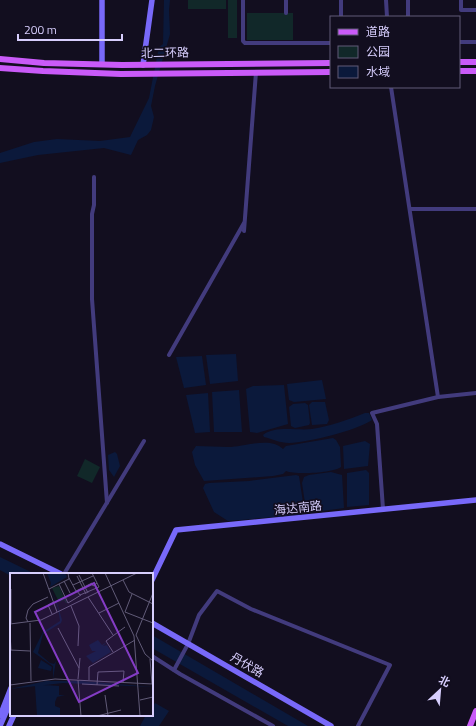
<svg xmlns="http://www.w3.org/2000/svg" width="476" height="726" viewBox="0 0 476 726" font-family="'Titillium Web','Noto Sans SC',sans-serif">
<rect width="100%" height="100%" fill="#120e1f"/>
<!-- green -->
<g fill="#112829">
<rect x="188" y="0" width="38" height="9"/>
<rect x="228" y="0" width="9" height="38"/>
<rect x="247" y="13" width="46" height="27"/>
<polygon points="85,459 100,467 92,483 77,476"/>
</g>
<!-- water -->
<g fill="#0b193b">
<polygon points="164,0 170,0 169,10 170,34 155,86 151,106 154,117 151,130 147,135 138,140 131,155 104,148 38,155 0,163 0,153 34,142 57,139 100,141 130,137 149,98 158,52 158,48 163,44"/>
<polygon points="236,354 238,381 210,384 206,355"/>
<polygon points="202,356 206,385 184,388 176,357"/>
<polygon points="322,380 326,399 294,402 289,400 287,384"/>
<polygon points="284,385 288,424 257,433 250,432 246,389 253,386"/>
<polygon points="239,390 242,432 214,432 212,392"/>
<polygon points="208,393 210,432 195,433 186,395"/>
<polygon points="312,402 325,402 329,420 327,424 312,425 309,405"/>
<polygon points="305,403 308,405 310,423 309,425 295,428 291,426 289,407 293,404"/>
<path d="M365,413H369L372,420C356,431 309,442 289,443C280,443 272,439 264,437L263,435C275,425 297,431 312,429C330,426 348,420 365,413Z"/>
<path d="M333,438L336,440L340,447L341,465V467C334,473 295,475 286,471L283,474L273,476L204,481L195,465L192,452L196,446C207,446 218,447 228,447C245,447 270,436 283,449L286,446Z"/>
<polygon points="365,441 370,444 368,466 344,469 343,446"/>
<polygon points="115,452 117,454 120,466 114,477 109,470 108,455"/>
<polygon points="366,470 369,473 369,505 347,507 347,473"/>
<polygon points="331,472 342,475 344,508 308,513 306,510 302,483 304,477 309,475"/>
<polygon points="296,475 299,476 304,509 302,514 299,515 228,521 214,512 203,488 205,484 209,483 249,481"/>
<polygon points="0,557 35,574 11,574 11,576 0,570"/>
<polygon points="152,635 308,726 288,726 152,648"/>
<polygon points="155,703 169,711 159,726 140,726 146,715 152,715 152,707"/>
</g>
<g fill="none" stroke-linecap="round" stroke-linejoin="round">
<!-- street -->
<g stroke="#423b7d" stroke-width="4">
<polyline points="243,0 243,41 245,43 331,43"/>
<polyline points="286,0 286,13"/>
<polyline points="386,0 387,17"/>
<polyline points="408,0 408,17"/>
<polyline points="461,0 461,10 476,10"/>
<polyline points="341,17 341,0"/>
<polyline points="459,42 476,42"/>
<polyline points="391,87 438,397"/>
<polyline points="94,177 94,205 92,214 92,299 107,503"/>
<polyline points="410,209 476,209"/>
<polyline points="244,231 256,72"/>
<polyline points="169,355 244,223"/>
<polyline points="383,509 377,424 372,413 438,397 476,393"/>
<polyline points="64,574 144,441"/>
<polyline points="152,656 180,674 273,726"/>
<polyline points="174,670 188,644 199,615 217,591 251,609 390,665 358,726"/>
</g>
<!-- secondary -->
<g stroke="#7869f9" stroke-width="5.5">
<polyline points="102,64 102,0"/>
<polyline points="143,65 152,0"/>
<polyline points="0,544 61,574"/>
<polyline points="152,580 176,530 476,500"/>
<polyline points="152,623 331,726"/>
<polyline points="0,716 11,688"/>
<polyline points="0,726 11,701"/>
<polyline points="9,726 14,715"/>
</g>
<!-- primary -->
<g stroke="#c95af8" stroke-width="6">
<polyline points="0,59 44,63 122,65 331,63"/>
<polyline points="459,62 476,62"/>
<polyline points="0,68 43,71 121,74 331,72"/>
<polyline points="459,71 476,71"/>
<polyline points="470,726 476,711"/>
</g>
</g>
<g text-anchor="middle" stroke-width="3.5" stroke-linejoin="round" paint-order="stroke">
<!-- street labels -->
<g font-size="12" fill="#d7cefd" stroke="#120e1f">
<text transform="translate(165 53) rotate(-1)" y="4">北二环路</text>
<text transform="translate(298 508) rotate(-6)" y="4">海达南路</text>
<text transform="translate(247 665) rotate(30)" y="4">丹伏路</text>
</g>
</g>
<!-- overview -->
<g transform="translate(10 573)">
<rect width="143" height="143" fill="#120e1f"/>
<path d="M49,13L57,30H56L54,27L49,29L42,15Z" fill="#112829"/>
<path d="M37,0H55L57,4L40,14L48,33L52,47L51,50L33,61L28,80L40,90L44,91L46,88L43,106V93L23,79L33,59L50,48L48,35L40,14L41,10ZM88,67L92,72L97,69L93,73L97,72L101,79L83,90L76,83L86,78H82L79,72ZM31,87L42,94L41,98L28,95ZM36,108H72L143,114L53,110L0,116ZM35,112L49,113V122H55L47,124L45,129V133L50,135V142L27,143L25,113Z" fill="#0b193b"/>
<path fill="none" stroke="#615b78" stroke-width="1" d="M33,0L47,39M95,0L124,63L130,143M69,2L78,20M67,3L76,21M59,5L66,18L82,10L83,13L87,10M113,7L119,19L143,31M54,8L60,20M49,11L58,30L71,22M63,12L83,3M1,16V50M39,16L59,6L58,0M67,18L70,22L89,14L82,0M78,24L103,62M61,33L69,53M115,39L122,21M115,39L143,50M89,40L109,30M42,41L38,32L44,29M18,49L16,45L18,37L23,31L38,24M20,50L21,108M0,51L31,47L127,0M48,55L69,95M0,60L1,77M126,62L143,20M126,62L135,81L143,88M68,73L69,53M0,77L20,78M103,79L96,68L115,54M140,86L142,111M68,106L70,85M68,107L71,143M79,107V94L125,67M72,111L109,113M0,112L45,106L143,111M87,112L88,99L114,98L113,109M95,122L98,143M130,127L143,124M87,143L111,137"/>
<path fill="#843cc5" fill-opacity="0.15" stroke="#843cc5" stroke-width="2" d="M84,10L128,100L69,129L25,39Z"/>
<rect width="143" height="143" fill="none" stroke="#d7cefd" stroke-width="2"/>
</g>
<!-- legend -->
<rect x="330" y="16" width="130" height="72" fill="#120e1f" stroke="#615b78"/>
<rect x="338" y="29" width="20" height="6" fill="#c95af8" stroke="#615b78"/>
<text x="366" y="36" font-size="12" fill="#d7cefd">道路</text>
<rect x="338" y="46" width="20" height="12" fill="#112829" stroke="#615b78"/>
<text x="366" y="56" font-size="12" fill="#d7cefd">公园</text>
<rect x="338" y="66" width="20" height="12" fill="#0b193b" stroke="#615b78"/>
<text x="366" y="76" font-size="12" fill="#d7cefd">水域</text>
<!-- north arrow -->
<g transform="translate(440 690) rotate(26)" stroke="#120e1f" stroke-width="3" paint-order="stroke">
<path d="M0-3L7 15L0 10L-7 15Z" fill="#d7cefd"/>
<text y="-6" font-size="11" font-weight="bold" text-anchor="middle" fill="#d7cefd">北</text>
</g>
<!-- scale -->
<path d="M18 34v6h104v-6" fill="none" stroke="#d7cefd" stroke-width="2"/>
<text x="24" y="34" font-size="12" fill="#d7cefd" stroke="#120e1f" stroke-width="3" paint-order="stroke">200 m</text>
</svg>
